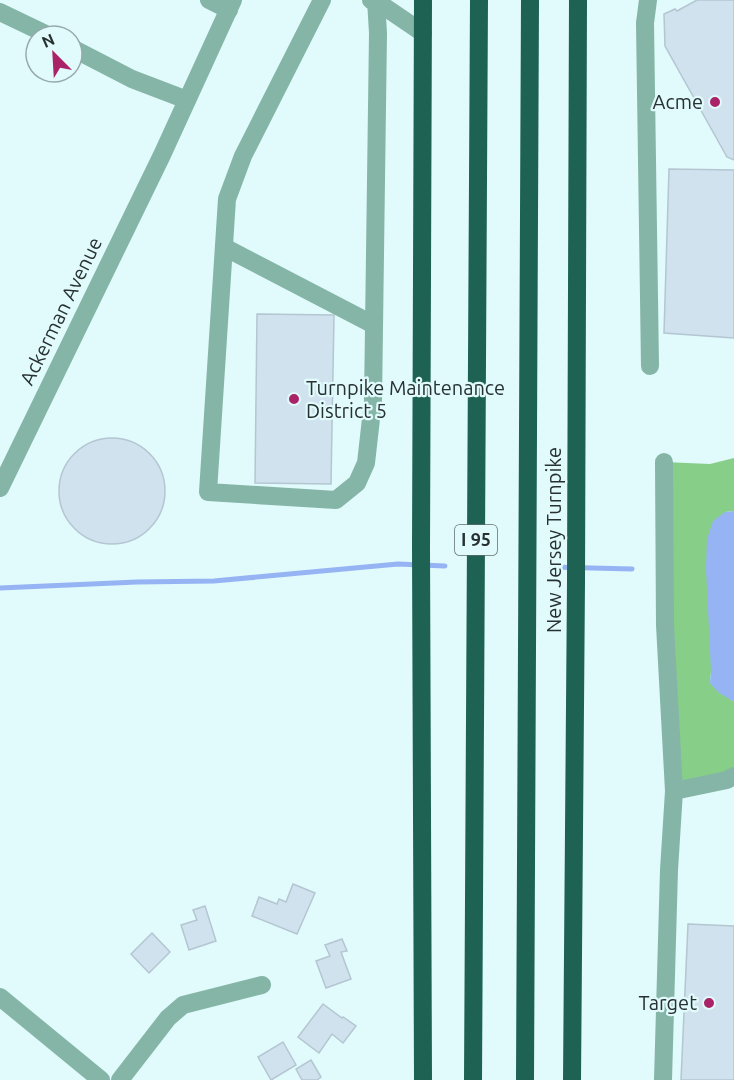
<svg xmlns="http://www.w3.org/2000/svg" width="734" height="1080" viewBox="0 0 734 1080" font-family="Ubuntu,sans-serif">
<rect width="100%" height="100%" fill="#e1fafc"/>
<!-- forest -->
<polygon fill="#87ce88" points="734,458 734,511 725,512 710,683 734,702 734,776 674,791 664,462 710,464"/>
<!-- water -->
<polygon fill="#96b4f4" points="734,511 734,702 718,692 710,683 711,671 706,568 707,539 713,521 725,512"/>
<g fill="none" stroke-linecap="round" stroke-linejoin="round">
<!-- stream -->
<g stroke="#96b4f4" stroke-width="5">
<polyline points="552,567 632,569"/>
<polyline points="0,588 137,582 214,581 398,564 445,566"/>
</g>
</g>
<!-- building -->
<g fill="#cfe2ee" stroke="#b4c6d1" stroke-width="1.5">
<polygon points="697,0 734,0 734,160 727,157 665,46 664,14 675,9 677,11"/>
<polygon points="669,169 734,170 734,338 664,333"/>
<polygon points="257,314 334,315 331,484 255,483"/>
<circle cx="112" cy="491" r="53"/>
<polygon points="293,884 315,893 297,934 252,916 259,897 277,904 279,899 286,902"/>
<polygon points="205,906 216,941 189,950 181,925 197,920 193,910"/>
<polygon points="688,924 734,926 734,1080 681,1080"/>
<polygon points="152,933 170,952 149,973 131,954"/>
<polygon points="342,939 347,951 341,952 351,979 326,988 316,961 330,956 325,945"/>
<polygon points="323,1004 342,1018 343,1017 356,1026 343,1043 332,1034 319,1053 298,1037"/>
<polygon points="283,1042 296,1065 271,1080 258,1057"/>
<polygon points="311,1060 321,1077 317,1080 302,1080 296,1069"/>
</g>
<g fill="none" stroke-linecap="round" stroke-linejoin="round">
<!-- minor -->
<g stroke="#85b5a7" stroke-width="18">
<polyline points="209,0 229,10"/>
<polyline points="322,0 243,156 227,199 208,492 336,500 357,483 366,463 373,401 378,33 376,0"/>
<polyline points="371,0 376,1 423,33"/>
<polyline points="648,0 645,23 650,366"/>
<polyline points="0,12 50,36"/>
<polyline points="72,48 132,79 187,100"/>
<polyline points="224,247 374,325"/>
<polyline points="664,462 665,625 674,791"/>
<polyline points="0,488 162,155 233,0"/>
<polyline points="0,997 101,1080"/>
<polyline points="120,1080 168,1018 183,1005 262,985"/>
<polyline points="663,1080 669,870 674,791 727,780 734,776"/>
</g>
<!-- highway -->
<g stroke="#1d6253" stroke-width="18">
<polyline points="423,1080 421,548 423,0"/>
<polyline points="473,1080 479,0"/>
<polyline points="525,1080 530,0"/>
<polyline points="572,1080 576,582 578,0"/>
</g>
</g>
<!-- markers -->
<g fill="#aa2267" stroke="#e1fafc" stroke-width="2">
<circle cx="715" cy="102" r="6"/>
<circle cx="294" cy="399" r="6"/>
<circle cx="709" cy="1003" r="6"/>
</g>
<g text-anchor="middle" stroke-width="4.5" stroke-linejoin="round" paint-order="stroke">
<!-- shield labels -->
<rect fill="#e1fafc" stroke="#5f6d6f" stroke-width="1.5" x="455" y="525" width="42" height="30" rx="4.5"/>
<g font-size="18" font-weight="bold" fill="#273132">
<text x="476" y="546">I 95</text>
</g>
<!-- poi labels -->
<g font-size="20" fill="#273132" stroke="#e1fafc" text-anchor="end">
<text x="703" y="109">Acme</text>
<text x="306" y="395" text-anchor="start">Turnpike Maintenance<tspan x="306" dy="23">District 5</tspan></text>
<text x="697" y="1010">Target</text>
</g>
<!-- street labels -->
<g font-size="20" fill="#273132" stroke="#e1fafc">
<text transform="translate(61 311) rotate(-64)" y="7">Ackerman Avenue</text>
<text transform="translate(554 540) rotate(-90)" y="7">New Jersey Turnpike</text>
</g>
</g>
<!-- north arrow -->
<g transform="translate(54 54) rotate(336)"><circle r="28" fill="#e1fafc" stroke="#97aaab" stroke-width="1.5"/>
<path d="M0-4.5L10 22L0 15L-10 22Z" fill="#aa2267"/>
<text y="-9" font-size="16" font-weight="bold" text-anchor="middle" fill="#273132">N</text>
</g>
</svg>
